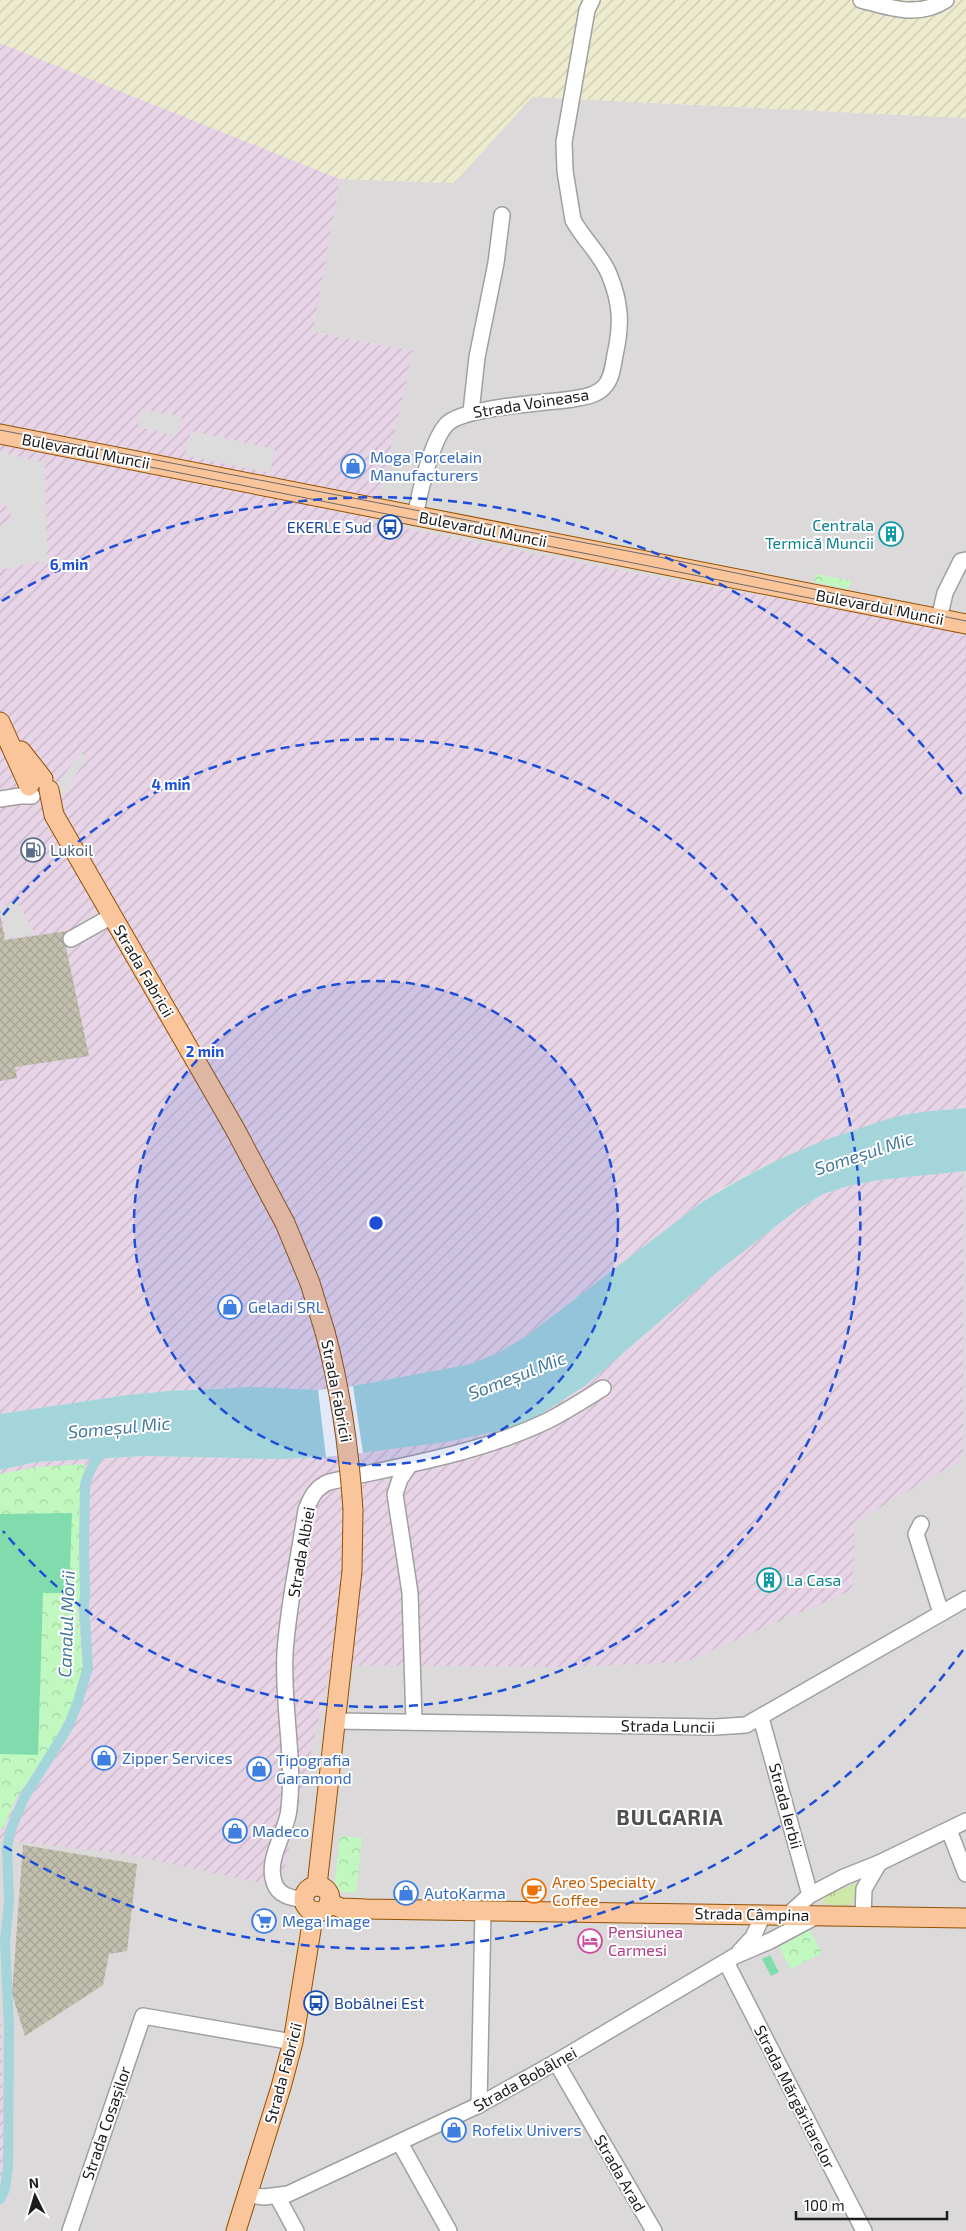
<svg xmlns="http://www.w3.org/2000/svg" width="966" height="2231" viewBox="0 0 966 2231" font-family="'Exo 2',sans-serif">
<defs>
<pattern id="industrial-furrows" width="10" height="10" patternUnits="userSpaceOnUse" patternTransform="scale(1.25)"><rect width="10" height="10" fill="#e7d4e6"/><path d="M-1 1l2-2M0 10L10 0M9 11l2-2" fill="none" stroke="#c6b5c5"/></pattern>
<pattern id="construction-cross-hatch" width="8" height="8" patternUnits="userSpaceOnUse" patternTransform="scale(1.25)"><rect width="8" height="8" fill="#c2bfae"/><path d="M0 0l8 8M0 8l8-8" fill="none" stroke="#a6a495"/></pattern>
<pattern id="farmland-furrows" width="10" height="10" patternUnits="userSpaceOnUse" patternTransform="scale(1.25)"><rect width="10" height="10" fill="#edebcd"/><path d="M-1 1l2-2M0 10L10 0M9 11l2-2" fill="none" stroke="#cbc9af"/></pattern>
<pattern id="grass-tufts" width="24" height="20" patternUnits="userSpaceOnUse" patternTransform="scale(1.25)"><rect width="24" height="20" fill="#cfe8a8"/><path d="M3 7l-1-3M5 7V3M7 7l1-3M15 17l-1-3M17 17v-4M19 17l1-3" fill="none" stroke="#b1c690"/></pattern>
<pattern id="park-crowns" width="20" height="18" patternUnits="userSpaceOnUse" patternTransform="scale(1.25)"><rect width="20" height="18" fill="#c1f8bf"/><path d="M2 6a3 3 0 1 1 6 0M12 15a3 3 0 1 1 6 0" fill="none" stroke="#a5d4a4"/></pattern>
</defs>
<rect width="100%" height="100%" fill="#eee8e2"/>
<!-- residential -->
<g fill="#dbd9da">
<polygon points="532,97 966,118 966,630 951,629 623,571 373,522 413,351 313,332 340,179 454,183"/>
<polygon points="966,1171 966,2231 0,2231 0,1470 241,1459 909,1177"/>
</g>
<!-- industrial -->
<g fill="url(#industrial-furrows)">
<polygon points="0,43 340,179 313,332 413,351 374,522 623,571 951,629 966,630 966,1108 915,1113 892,1118 803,1149 761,1168 725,1187 698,1205 525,1337 498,1353 471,1364 353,1386 318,1390 220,1388 168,1391 127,1395 0,1414"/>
<polygon points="963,1171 963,1459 855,1522 852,1590 685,1662 564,1667 331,1665 280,1887 126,1854 0,1840 0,1470 37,1462 146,1456 280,1459 329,1457 447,1442 497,1431 530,1421 586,1385 717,1272 798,1209 823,1194 848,1186 879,1180"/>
<polygon points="0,1996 5,2166 0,2192"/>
</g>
<!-- construction -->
<g fill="url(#construction-cross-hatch)">
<polygon points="0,915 5,940 67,931 71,944 66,948 89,1056 15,1067 17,1078 0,1081"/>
<polygon points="23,1845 137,1864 127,1951 109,1954 103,1985 25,2036 12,1994"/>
</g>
<!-- farmland -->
<polygon fill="url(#farmland-furrows)" points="0,0 966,0 966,118 532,97 454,183 340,179 0,43"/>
<!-- grass -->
<polygon fill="url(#grass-tufts)" points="856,1883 859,1883 859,1886 852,1904 844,1906 822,1903 823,1897"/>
<!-- park -->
<g fill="url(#park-crowns)">
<polygon points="816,574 851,581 847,589 814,582"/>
<polygon points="85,1464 79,1536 81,1594 78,1609 83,1670 69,1714 45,1756 17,1797 3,1829 0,1829 0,1474 36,1467"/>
<polygon points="340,1836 362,1838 356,1893 334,1891"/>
<polygon points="810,1930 822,1953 791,1969 779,1947"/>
</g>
<!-- pitch -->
<g fill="#81dcad">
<polygon points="72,1513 69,1593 43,1593 38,1755 0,1754 0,1514"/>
<polygon points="770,1955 779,1972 771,1976 762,1959"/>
</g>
<!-- parking -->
<g fill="#dcdcdc">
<polygon points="142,409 182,417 176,436 138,427"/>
<polygon points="191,431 275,449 270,473 185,455"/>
<polygon points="0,452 45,463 47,560 0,570 0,525 15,521 4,503 0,504"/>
<polygon points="82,752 85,761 61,797 55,786"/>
<polygon points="16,899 35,934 6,939 0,907 1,909"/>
</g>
<!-- water -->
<path fill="#a3d5db" d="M966,1108V1171L879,1180L848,1186L823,1194L798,1209L717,1272L586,1385L530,1421L497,1431L447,1442L328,1457L280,1459L146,1456L37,1462L0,1470V1414L127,1395L168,1391L254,1387L318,1390L353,1386L471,1364L498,1353L525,1337L698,1205C749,1171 806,1145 864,1127C881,1121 898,1115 916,1113C933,1110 949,1110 966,1108Z"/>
<!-- pier -->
<polygon fill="#fff" points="353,1386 363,1453 326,1457 318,1390"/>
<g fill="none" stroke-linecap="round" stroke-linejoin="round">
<!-- canal -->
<path stroke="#a3d5db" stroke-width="10" d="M0,2199L5,2189L8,2167L9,2027L5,1941L9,1902L7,1847L11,1829L24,1798L68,1727L77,1705L88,1667L84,1606L85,1593L84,1550L85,1486C87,1471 98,1461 102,1446"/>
<!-- minor casing -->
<g stroke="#a0a0a0" stroke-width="18">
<g id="minor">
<path d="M861,0C890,8 919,18 946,0"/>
<polyline points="471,412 477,357 496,263 502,215"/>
<path d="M415,517C419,494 432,439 447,424C463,407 546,403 573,399C583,397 596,396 604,387C612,379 613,366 615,355C622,324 621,303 609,274C600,253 583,239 573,220L565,171L564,142L587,10L592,0"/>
<polyline points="939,619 945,593 961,561 966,560"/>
<polyline points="0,799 20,796 32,796"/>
<polyline points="71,939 112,916"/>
<polyline points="409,1466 400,1479 395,1494 410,1593 414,1722"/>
<polyline points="921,1524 916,1534 941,1613"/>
<polyline points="761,1718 810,1895"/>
<polyline points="335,1721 715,1727 746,1725 966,1599"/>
<polyline points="949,1830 966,1874"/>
<path d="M304,1900C292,1898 278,1896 274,1882C266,1858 287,1832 289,1809C295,1757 282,1704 285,1653C288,1605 299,1557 306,1510C311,1497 316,1487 329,1482C403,1465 478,1454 547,1421C566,1412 585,1399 603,1388"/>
<polyline points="788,1915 810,1895 844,1877 879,1863 966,1821"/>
<polyline points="863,1916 864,1889 879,1863"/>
<polyline points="740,1951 753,1937 763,1915"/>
<polyline points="726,1962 864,2231"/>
<polyline points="556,2062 654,2231"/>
<polyline points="479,2105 483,1911"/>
<polyline points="400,2143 449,2231"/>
<polyline points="248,2195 264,2197 288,2194 479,2105 556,2062 735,1956 770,1941 817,1916"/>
<polyline points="277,2196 296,2231"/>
<polyline points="70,2231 143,2016 293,2042"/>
</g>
</g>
<!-- major casing -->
<g stroke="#925102" stroke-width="21">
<g id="major">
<polyline points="0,434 966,624"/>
<polyline points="0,722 29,786"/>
<polyline points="21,751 43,779"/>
<polyline points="49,790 54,815 235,1129 270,1195 285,1223 310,1283 325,1332"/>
<polyline points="317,1886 352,1571 353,1510"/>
<circle cx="317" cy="1899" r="13"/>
<polyline points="329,1903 341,1908 366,1909 966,1918"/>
<polyline points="236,2231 281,2087 293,2042 314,1911"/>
</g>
</g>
<!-- minor -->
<use href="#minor" stroke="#fff" stroke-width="15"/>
<!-- major -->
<use href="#major" stroke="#fac59b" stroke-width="19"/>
<!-- tram -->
<g stroke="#6a6a6a" stroke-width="1">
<polyline points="0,430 664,558 966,621"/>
<polyline points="130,463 895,615"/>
</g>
<!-- major-bridge casing -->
<g stroke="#925102" stroke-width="21" stroke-linecap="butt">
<path id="major-bridge" d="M325,1332C341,1391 349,1449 353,1510"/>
</g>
<!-- major-bridge -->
<use href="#major-bridge" stroke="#fac59b" stroke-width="19"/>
</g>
<!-- distance rings -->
<circle cx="376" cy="1223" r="242" fill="#1d4ed8" fill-opacity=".12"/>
<g fill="none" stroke="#1d4ed8" stroke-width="2.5" stroke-dasharray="9 6">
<circle cx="376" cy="1223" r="242"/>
<path d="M3 915A484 484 0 1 1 3 1531"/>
<path d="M963 1650A726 726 0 0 1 2 1845M2 601A726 726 0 0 1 963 796"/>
</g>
<!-- icons -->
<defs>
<g id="shop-ring" transform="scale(1.25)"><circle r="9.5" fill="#fff" stroke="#3f7fe0" stroke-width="1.5"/><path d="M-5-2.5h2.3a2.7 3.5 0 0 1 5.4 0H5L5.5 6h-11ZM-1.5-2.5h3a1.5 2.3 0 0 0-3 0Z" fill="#3f7fe0"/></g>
<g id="bus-ring" transform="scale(1.25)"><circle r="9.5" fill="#fff" stroke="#1a4fb4" stroke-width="1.5"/><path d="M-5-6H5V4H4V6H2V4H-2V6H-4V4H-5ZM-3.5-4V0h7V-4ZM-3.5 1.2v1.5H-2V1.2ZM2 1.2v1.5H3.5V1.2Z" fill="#1a4fb4"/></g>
<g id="building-ring" transform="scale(1.25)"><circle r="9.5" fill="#fff" stroke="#0f9aa8" stroke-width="1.5"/><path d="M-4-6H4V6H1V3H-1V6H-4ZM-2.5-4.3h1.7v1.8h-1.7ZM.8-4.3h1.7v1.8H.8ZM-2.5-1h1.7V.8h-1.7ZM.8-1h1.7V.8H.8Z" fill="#0f9aa8"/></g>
<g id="fuel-ring" transform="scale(1.25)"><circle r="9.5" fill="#fff" stroke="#5c6f8a" stroke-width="1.5"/><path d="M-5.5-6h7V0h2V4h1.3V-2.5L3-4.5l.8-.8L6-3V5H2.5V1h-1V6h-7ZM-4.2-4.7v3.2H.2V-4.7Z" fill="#5c6f8a"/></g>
<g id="cafe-ring" transform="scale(1.25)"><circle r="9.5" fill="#fff" stroke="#e8710a" stroke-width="1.5"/><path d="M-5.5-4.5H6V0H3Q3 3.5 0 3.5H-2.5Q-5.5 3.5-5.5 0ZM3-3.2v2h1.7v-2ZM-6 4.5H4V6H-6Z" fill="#e8710a"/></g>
<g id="supermarket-ring" transform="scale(1.25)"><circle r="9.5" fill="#fff" stroke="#3f7fe0" stroke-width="1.5"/><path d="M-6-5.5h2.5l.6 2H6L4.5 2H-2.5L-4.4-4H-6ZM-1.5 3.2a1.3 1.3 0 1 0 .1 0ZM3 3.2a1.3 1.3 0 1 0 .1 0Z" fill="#3f7fe0"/></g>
<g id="hotel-ring" transform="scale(1.25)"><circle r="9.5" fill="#fff" stroke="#d1479c" stroke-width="1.5"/><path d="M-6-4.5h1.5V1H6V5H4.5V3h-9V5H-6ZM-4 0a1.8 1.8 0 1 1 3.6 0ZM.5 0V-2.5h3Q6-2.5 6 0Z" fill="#d1479c"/></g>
</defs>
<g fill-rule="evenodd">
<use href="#shop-ring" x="353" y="466"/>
<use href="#bus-ring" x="390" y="527"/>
<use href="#building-ring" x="891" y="534"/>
<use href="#fuel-ring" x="33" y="850"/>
<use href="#shop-ring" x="230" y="1307"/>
<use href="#building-ring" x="769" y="1580"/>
<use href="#shop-ring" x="104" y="1758"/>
<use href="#shop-ring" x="259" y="1769"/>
<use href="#shop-ring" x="235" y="1831"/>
<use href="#cafe-ring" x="534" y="1891"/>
<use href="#shop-ring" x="406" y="1893"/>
<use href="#supermarket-ring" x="264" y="1921"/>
<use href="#hotel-ring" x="590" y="1941"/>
<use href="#bus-ring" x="316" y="2003"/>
<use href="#shop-ring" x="454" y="2130"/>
</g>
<g text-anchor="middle" stroke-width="4" stroke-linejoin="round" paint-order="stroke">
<!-- street labels -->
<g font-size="16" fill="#1c1c1c" stroke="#fff">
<text transform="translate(531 403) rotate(-9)" y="6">Strada Voineasa</text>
<text transform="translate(86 451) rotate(11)" y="6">Bulevardul Muncii</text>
<text transform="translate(483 529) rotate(11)" y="6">Bulevardul Muncii</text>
<text transform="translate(880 607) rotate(11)" y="6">Bulevardul Muncii</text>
<text transform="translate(144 971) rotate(60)" y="6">Strada Fabricii</text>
<text transform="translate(337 1391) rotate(79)" y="6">Strada Fabricii</text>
<text transform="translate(301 1552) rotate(-80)" y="6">Strada Albiei</text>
<text transform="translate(668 1726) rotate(1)" y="6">Strada Luncii</text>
<text transform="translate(786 1806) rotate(75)" y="6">Strada Ierbii</text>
<text transform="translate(752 1914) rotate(1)" y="6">Strada Câmpina</text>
<text transform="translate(283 2073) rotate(-75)" y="6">Strada Fabricii</text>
<text transform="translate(525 2079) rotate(-29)" y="6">Strada Bobâlnei</text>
<text transform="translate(795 2097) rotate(63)" y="6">Strada Mărgăritarelor</text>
<text transform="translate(106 2123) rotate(-71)" y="6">Strada Cosașilor</text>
<text transform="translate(620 2173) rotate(60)" y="6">Strada Arad</text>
</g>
<!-- shop labels -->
<g font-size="16" fill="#366cbe" stroke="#fff" text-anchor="start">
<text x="370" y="463">Moga Porcelain<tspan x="370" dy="18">Manufacturers</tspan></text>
<text x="248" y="1313">Geladi SRL</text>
<text x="122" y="1764">Zipper Services</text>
<text x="276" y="1766">Tipografia<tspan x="276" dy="18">Garamond</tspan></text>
<text x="252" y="1837">Madeco</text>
<text x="424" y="1899">AutoKarma</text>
<text x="282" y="1927">Mega Image</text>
<text x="472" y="2136">Rofelix Univers</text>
</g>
<!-- culture labels -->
<g font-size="16" fill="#0d838f" stroke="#fff" text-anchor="end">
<text x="874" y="531">Centrala<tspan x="874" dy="18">Termică Muncii</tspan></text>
<text x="786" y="1586" text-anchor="start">La Casa</text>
</g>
<!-- transit labels -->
<g font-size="16" fill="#164399" stroke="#fff" text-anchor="end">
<text x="372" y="533">EKERLE Sud</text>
<text x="334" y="2009" text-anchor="start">Bobâlnei Est</text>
</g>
<!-- service labels -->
<g font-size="16" fill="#4e5e75" stroke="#fff" text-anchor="start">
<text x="50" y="856">Lukoil</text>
</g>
<!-- food labels -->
<g font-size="16" fill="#c56008" stroke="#fff" text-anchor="start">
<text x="552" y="1888">Areo Specialty<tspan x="552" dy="18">Coffee</tspan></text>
</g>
<!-- hotel labels -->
<g font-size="16" fill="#b23c85" stroke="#fff" text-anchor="start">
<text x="608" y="1938">Pensiunea<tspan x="608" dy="18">Carmesi</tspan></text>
</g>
<!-- water labels -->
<g font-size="18" font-style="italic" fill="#457a9b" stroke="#fff">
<text transform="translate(864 1154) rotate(-18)" y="6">Someșul Mic</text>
<text transform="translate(517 1376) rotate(-21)" y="6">Someșul Mic</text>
<text transform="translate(119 1428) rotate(-5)" y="6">Someșul Mic</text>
<text transform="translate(67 1624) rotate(-88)" y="6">Canalul Morii</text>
</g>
<!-- district labels -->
<g font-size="21" font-weight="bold" letter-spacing="1" fill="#4f4f4f" stroke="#fff">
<text x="670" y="1825">BULGARIA</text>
</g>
</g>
<circle cx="376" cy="1223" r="8" fill="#1d4ed8" stroke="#fff" stroke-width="2.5"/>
<g font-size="15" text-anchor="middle" font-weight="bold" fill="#1d4ed8" stroke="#fff" stroke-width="4" stroke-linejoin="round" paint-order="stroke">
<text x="69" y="570">6 min</text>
<text x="171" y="790">4 min</text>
<text x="205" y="1057">2 min</text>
</g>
<!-- north arrow -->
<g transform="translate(35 2196) rotate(355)" stroke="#ffffff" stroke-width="4" paint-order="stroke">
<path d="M0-4L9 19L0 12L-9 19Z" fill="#1c1c1c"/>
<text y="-8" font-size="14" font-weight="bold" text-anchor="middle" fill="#1c1c1c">N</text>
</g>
<!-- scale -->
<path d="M796 2211v8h151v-8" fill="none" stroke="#1c1c1c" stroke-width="2.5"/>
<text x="804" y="2211" font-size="15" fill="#1c1c1c" stroke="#ffffff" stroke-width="4" paint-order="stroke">100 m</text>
</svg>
